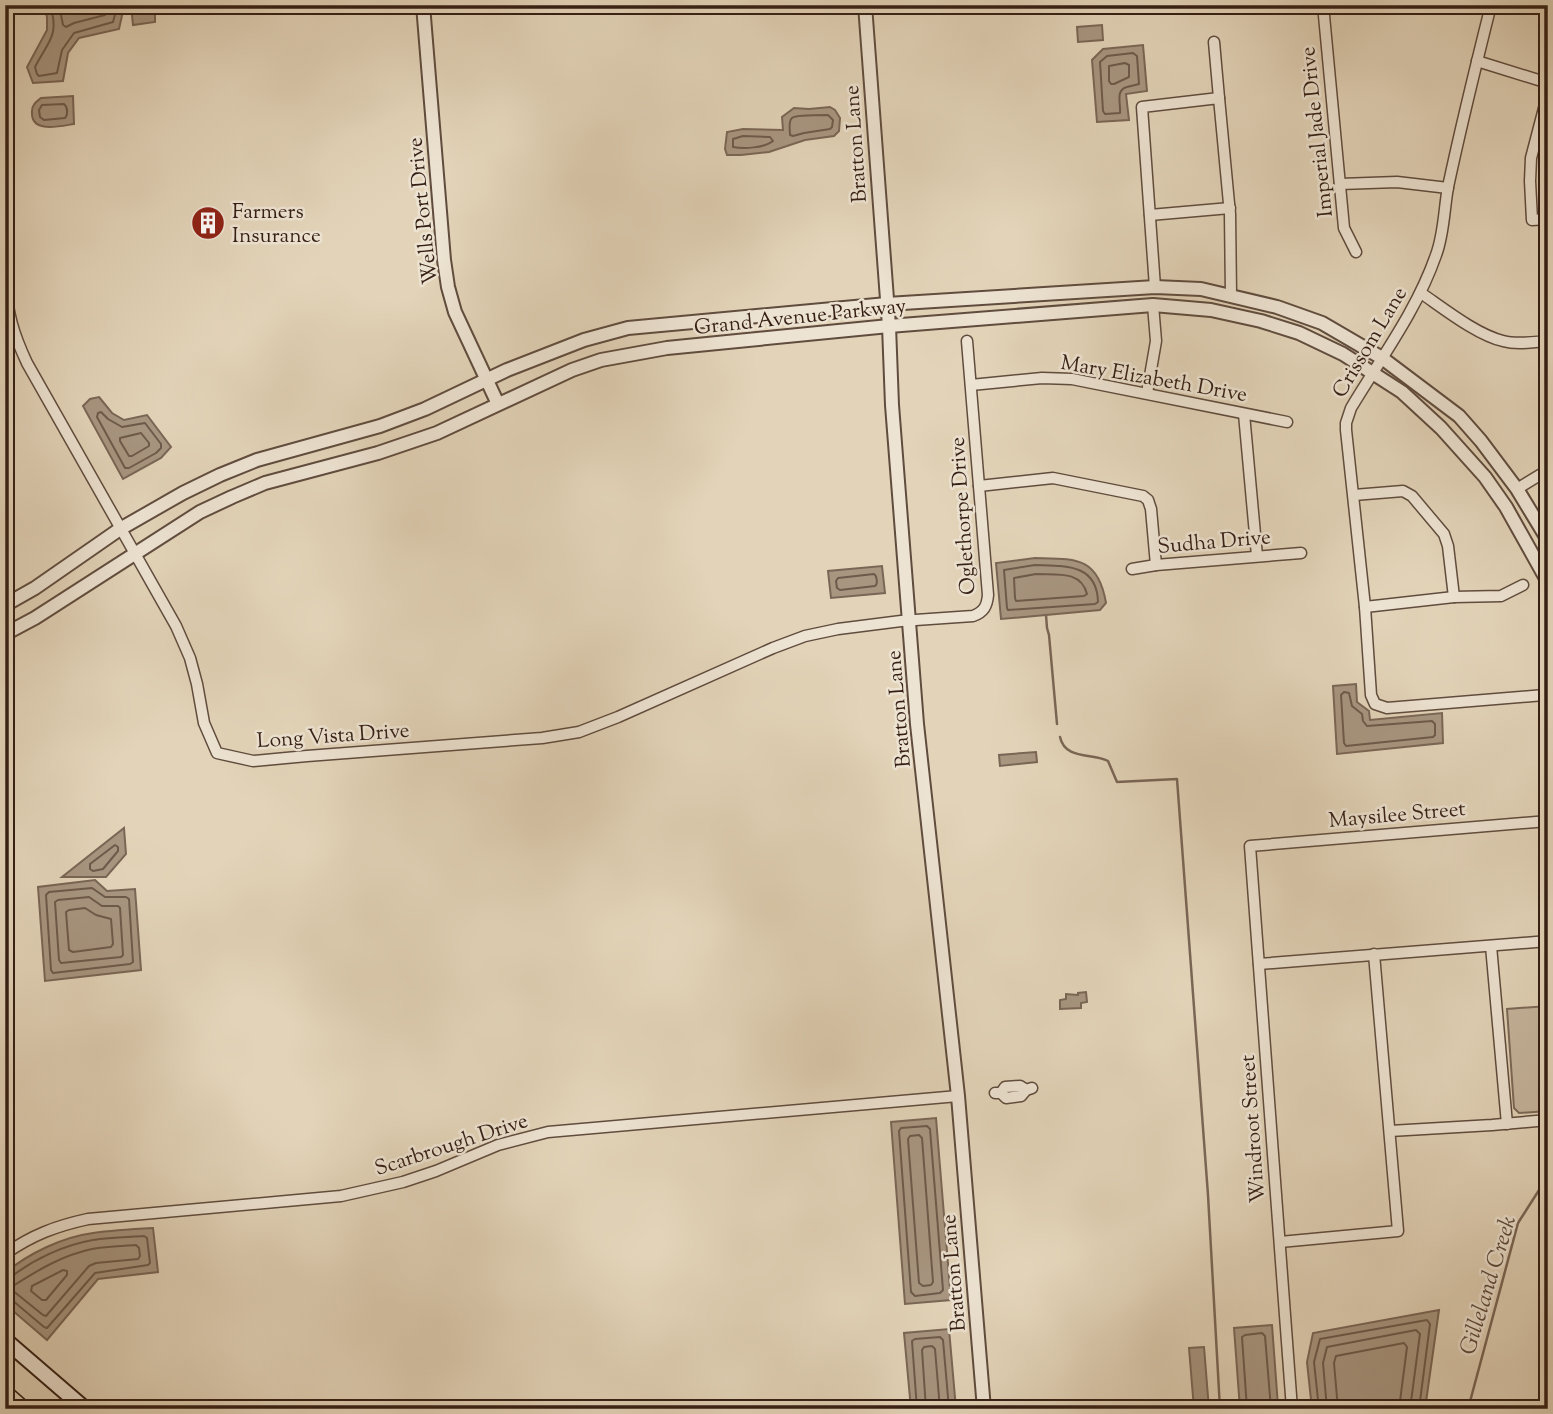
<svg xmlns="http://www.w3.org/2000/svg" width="1553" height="1414" viewBox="0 0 1553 1414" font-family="'Sorts Mill Goudy',serif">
<rect width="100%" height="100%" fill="#e3d4b9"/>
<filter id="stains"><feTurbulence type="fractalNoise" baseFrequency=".00286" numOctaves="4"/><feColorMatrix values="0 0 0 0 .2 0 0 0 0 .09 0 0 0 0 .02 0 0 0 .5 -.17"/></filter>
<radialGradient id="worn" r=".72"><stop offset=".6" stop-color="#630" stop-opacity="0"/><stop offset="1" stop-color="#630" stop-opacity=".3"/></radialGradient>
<!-- green -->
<polygon fill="#c5b59d" stroke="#7d6a59" stroke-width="2" points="1548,1006 1548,1111 1519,1113 1514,1108 1507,1009"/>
<!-- water -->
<g fill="#a89681" stroke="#7a6656" stroke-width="2">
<polygon points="43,5 122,5 123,11 119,29 79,38 68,53 63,81 33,83 27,67 47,30 47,17"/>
<polygon points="131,5 155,5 155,22 133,25"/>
<polygon points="1102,25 1103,40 1078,42 1077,27"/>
<polygon points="1143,45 1147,91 1126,94 1129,120 1097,122 1092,60 1103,49"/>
<path d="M73,96L74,124C60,126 30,134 32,111C32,105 36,102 41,98Z"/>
<polygon points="830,107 835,110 840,118 839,131 834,136 805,140 769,152 741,155 727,155 725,149 727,132 743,129 783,130 782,117 794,108 809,109"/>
<polygon points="99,397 112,413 124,420 147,415 171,447 161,458 123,479 83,406 90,399"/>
<path d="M1035,558C1075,559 1098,556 1106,603L1100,610L1001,619L996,563Z"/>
<polygon points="882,566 885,593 831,598 828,571"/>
<polygon points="1356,684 1357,702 1369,711 1370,720 1442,713 1443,743 1337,754 1333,686"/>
<polygon points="1036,752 1037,762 1000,766 999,755"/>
<polygon points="124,828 126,854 106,877 62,877"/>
<polygon points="95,880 107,891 135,889 141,970 45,981 38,887"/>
<polygon points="1086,992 1087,1002 1081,1003 1081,1008 1060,1009 1060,1000 1066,999 1066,994 1078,995 1078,993"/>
<polygon points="936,1118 951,1300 905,1304 891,1122"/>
<path d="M153,1228L158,1272L98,1279L47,1340L5,1304V1273C29,1253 63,1237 93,1233C113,1230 133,1229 153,1228Z"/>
<polygon points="1439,1310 1425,1409 1312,1409 1307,1362 1313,1333"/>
<polygon points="1272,1325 1278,1406 1272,1406 1272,1409 1240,1409 1234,1328"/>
<polygon points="949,1329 956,1409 911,1409 904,1333"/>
<polygon points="1204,1347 1209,1409 1194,1409 1189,1348"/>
</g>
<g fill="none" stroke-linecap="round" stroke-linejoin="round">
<!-- shore -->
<g stroke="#6e5a4b" stroke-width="2">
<path d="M50,5C60,36 48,41 35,67L37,74L39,76L57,73L62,50L74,33L113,22L116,11V5"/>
<polyline points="59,5 63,25 66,27 74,23 105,15 107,11 107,5"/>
<path d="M1133,53L1137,56L1139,84C1135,85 1131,86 1127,87C1115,90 1121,104 1120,113L1105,114L1103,111L1100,62L1107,56Z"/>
<polygon points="1125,63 1129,65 1129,77 1114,84 1111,84 1109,81 1109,66"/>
<path d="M64,104C68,107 68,115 65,118L44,120L40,117L39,110L42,105Z"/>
<path d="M828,115L833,120L832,127L830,129L804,133L793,136L790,135C790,130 788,121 792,118C795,115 822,115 828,115Z"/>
<path d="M743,136L770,137L773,141C764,148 744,149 733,147V139Z"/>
<polygon points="101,412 108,419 122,427 145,423 161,444 161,448 156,453 129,468 125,468 97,417 98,413"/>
<polygon points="141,433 149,443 149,446 132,456 129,456 120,441 120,438"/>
<path d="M1035,565C1064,566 1097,563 1098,602L1095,604L1008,610L1007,608L1004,570Z"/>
<path d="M874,574C877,576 878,584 875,586L840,590L837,588L836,581L838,578Z"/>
<path d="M1036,574C1056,575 1081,570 1087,594L1084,596L1016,601L1015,598L1014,578Z"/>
<polygon points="1344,692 1349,693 1352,706 1362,714 1363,721 1367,726 1432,721 1435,724 1435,735 1433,737 1346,746 1344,743 1341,695"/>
<polygon points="115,845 118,847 118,851 103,869 93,871 90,869 90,864"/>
<polygon points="92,888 105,897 126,897 129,899 133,962 130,964 53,973 51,970 46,895 49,892"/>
<polygon points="89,897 102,906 118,906 120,908 123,955 121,957 61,963 59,960 55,902 58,900"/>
<polygon points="85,908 96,915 111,919 113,944 111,947 73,952 69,950 66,912 69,910"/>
<polygon points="927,1126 930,1129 943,1290 940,1293 915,1296 911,1292 899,1131 901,1128"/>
<polygon points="919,1135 922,1138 933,1282 931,1285 923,1286 919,1283 908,1139 910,1136"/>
<path d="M136,1245L139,1248L140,1256L138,1259L96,1263L89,1266L46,1316L43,1315L12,1290L13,1286C38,1270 63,1255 92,1249C106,1246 122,1246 136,1245Z"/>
<polygon points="63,1270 67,1271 67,1275 46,1300 42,1300 31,1291 32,1286"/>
<path d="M5,1278L11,1277C34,1259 64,1245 93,1240C109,1237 127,1237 144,1236L147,1238L150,1263L148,1265L95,1273L47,1328L44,1327L12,1300L5,1299"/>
<polyline points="917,1409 912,1341 915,1339 940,1337 943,1340 949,1409"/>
<polyline points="926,1409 922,1350 924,1347 932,1346 935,1349 940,1409"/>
<polyline points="1247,1409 1242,1337 1245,1335 1262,1333 1265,1336 1271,1409"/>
<polyline points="1319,1409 1314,1362 1320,1339 1427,1320 1430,1324 1419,1409"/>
<polyline points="1327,1409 1323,1363 1327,1347 1416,1330 1420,1334 1410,1409"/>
<polyline points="1338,1409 1334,1363 1336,1356 1404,1343 1407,1347 1399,1409"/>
</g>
<!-- stream -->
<g stroke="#7a6656" stroke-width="2.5">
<polyline points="1046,615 1047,628 1049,635 1057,724"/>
<path d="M1060,737C1065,760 1092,753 1108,761L1117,782L1177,779L1208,1195L1220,1409"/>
<polyline points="1468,1409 1518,1223 1548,1176"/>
</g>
<!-- minor casing -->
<g stroke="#604c3e" stroke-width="13">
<g id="minor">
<polyline points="1323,5 1344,228 1356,252"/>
<path d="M1491,5C1476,65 1461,126 1448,187C1444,209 1444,234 1436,255C1417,310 1381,358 1351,408L1346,423V430L1365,607L1371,695L1375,704L1387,708L1544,695L1548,693"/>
<polyline points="1214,42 1219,98"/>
<polyline points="1477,61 1548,83"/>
<polyline points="1548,93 1531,158 1530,181 1532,220 1548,219"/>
<polyline points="1340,184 1397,182 1448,188"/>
<polyline points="1150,215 1230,208"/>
<path d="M5,282C8,315 13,333 27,363L176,626L190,658L197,684L204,723L217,753L253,761L307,756L542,738L579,732L618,717L773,648L805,636L838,629L901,621L973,616C984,612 987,606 988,595L967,341"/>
<polyline points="1155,287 1142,107 1219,98 1230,214 1231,295"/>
<path d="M1421,293C1443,308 1477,335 1503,341C1517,345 1533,342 1548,341"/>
<polyline points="971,385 1042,378 1072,379 1287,422"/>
<polyline points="1147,393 1156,341 1153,305"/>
<polyline points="1244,414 1257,556"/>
<polyline points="979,486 1053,478 1143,496 1148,500 1151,509 1156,565"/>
<polyline points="1517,489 1548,470"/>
<polyline points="1354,495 1403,491 1412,496 1444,534 1448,546 1454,597"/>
<polyline points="1132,569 1156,565 1301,553"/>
<polyline points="1365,607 1454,597 1501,596 1523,585"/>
<polyline points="1491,946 1507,1124"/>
<polyline points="1259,964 1548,941"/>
<polyline points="995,1093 1001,1093 1006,1098 1021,1096 1026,1090 1032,1088"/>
<polyline points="1001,1093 1005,1087 1020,1086 1026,1090"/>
<polyline points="1390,1131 1492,1125 1548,1120"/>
<polyline points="1280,1242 1398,1231 1374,954"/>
<path d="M5,1254C32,1235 56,1226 88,1219L341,1196L403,1182L436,1171L498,1145L548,1132L958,1096"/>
<polyline points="1292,1409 1250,846 1548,821"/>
</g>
</g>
<!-- tertiary casing -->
<g stroke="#604c3e" stroke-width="16">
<g id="tertiary">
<polyline points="423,5 444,260 448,287 455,312 498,404"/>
<polyline points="865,5 889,326 892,405 917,724 958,1096 984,1409"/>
<polyline points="5,605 35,588 120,529 183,493 220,475 257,460 380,426 425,409 507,370 584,340 628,328 887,304 1155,287 1201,289 1277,307 1322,323 1382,358 1459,416 1481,441 1517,489 1548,540"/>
<polyline points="5,634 35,618 200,512 232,497 265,483 378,453 437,433 572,370 601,360 667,348 889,326 1153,305 1211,310 1261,321 1299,333 1343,354 1402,392 1441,428 1485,477 1506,507 1548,582"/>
</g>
</g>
<!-- secondary casing -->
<g stroke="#351f15" stroke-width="18">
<polyline id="secondary" points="5,1340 85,1409"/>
</g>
<!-- motorway casing -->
<g stroke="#351f15" stroke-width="21">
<polyline id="motorway" points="5,1395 21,1409"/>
</g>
<!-- minor -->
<use href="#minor" stroke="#ede3d2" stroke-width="10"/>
<!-- tertiary -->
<use href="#tertiary" stroke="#ede3d2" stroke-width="12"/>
<!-- secondary -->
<use href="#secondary" stroke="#ede3d2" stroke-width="14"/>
<!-- motorway -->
<use href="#motorway" stroke="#e3d4b9" stroke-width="18"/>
</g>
<!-- icons -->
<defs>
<g id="building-disc" transform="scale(1.75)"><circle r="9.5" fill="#8f2418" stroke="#ede3d2"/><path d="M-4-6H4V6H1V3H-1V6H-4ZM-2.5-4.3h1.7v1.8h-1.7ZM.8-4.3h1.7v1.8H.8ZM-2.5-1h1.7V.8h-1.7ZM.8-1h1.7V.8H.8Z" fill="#fff"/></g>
</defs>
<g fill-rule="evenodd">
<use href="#building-disc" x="208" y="223"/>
</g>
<g text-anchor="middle" stroke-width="5" stroke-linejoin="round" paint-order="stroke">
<!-- street labels -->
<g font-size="21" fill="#351f15" stroke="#ede3d2">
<text transform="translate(1316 132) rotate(-96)" y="7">Imperial Jade Drive</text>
<text transform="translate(855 144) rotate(-94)" y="7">Bratton Lane</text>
<text transform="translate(422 211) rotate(-96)" y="7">Wells Port Drive</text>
<text transform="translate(800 316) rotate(-6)" y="7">Grand Avenue Parkway</text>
<text transform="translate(1369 342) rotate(-59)" y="7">Crissom Lane</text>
<text transform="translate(1154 378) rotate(10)" y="7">Mary Elizabeth Drive</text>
<text transform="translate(962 516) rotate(-94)" y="7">Oglethorpe Drive</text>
<text transform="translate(1214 541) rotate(-5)" y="7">Sudha Drive</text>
<text transform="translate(898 709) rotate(-95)" y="7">Bratton Lane</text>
<text transform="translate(333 735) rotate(-4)" y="7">Long Vista Drive</text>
<text transform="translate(1397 814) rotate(-5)" y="7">Maysilee Street</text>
<text transform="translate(1252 1129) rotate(-94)" y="7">Windroot Street</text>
<text transform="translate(451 1144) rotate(-18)" y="7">Scarbrough Drive</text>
<text transform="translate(953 1273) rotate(-95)" y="7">Bratton Lane</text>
</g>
<!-- poi labels -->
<g font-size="21" fill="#351f15" stroke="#ede3d2" text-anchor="start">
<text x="232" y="218">Farmers<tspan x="232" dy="24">Insurance</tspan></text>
</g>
<!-- water labels -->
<g font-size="23" font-style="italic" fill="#5d493b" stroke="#ede3d2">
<text transform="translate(1487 1285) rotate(-73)" y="8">Gilleland Creek</text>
</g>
</g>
<!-- margin -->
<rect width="1553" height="1414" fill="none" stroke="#e3d4b9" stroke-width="28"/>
<rect x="7" y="7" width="1539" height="1400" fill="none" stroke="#351f15" stroke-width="3.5"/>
<rect x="14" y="14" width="1525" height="1386" fill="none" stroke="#351f15" stroke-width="2"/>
<rect width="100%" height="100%" filter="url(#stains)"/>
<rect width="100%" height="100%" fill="url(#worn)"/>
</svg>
